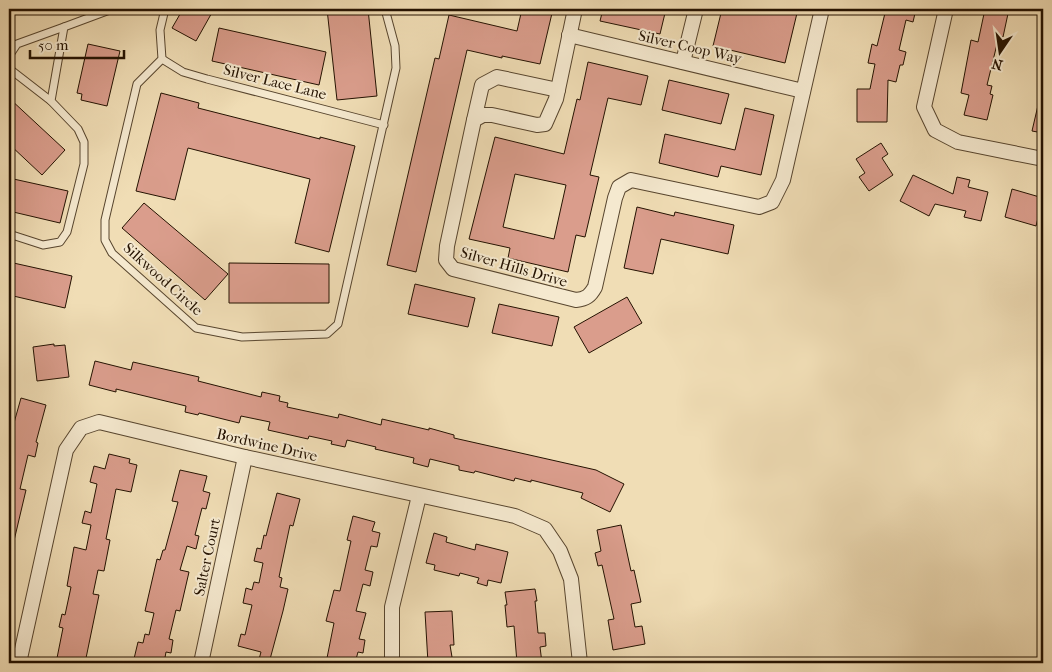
<svg xmlns="http://www.w3.org/2000/svg" width="1052" height="672" viewBox="0 0 1052 672" font-family="'IM FELL French Canon',serif">
<rect width="100%" height="100%" fill="#f0ddb5"/>
<filter id="stains"><feTurbulence type="fractalNoise" baseFrequency=".004" numOctaves="4"/><feColorMatrix values="0 0 0 0 .2 0 0 0 0 .09 0 0 0 0 .02 0 0 0 .5 -.17"/></filter>
<radialGradient id="worn" r=".72"><stop offset=".6" stop-color="#630" stop-opacity="0"/><stop offset="1" stop-color="#630" stop-opacity=".3"/></radialGradient>
<!-- building -->
<g fill="#da9d8c" stroke="#241201" fill-rule="evenodd">
<polygon points="183,9 214,9 196,41 172,28"/>
<polygon points="327,9 368,9 377,96 337,100"/>
<polygon points="522,9 553,9 540,64 502,56 502,58 467,50 416,272 387,265 435,58 439,59 449,15 517,31"/>
<polygon points="603,9 666,9 660,34 600,21"/>
<polygon points="722,9 798,9 785,63 713,46"/>
<polygon points="886,9 916,9 913,22 906,20 899,50 906,52 903,65 900,65 896,82 888,80 887,122 857,122 857,89 870,89 875,64 868,63 872,44 877,46"/>
<polygon points="985,9 1009,9 1003,37 999,36 987,85 992,86 990,94 993,95 987,120 964,115 969,95 961,93 971,40 978,42"/>
<polygon points="219,28 326,52 319,85 212,61"/>
<polygon points="88,44 120,51 107,106 81,100 82,94 77,93"/>
<path d="M588,62L648,76L641,105L608,98L590,175L599,177L585,237L576,235L568,272L508,258L510,248L469,239L495,137L564,154L577,99L580,100ZM515,174L566,185L554,239L503,227Z"/>
<polygon points="669,80 729,94 721,124 662,110"/>
<polygon points="161,93 199,103 198,108 320,139 320,137 355,146 329,252 295,243 310,179 188,148 175,200 136,191"/>
<polygon points="9,98 65,150 42,175 9,144"/>
<polygon points="1039,101 1043,102 1043,133 1032,131"/>
<polygon points="745,108 774,115 761,175 721,166 718,177 659,163 665,134 735,150"/>
<polygon points="881,143 888,154 882,158 893,175 869,191 859,177 865,173 856,159"/>
<polygon points="913,175 953,194 957,177 970,180 968,187 988,192 981,221 964,217 966,211 935,204 929,216 900,201"/>
<polygon points="9,178 68,191 60,223 9,211"/>
<polygon points="1012,189 1043,198 1036,226 1005,217"/>
<polygon points="144,203 228,274 205,300 122,228"/>
<polygon points="637,207 674,216 675,212 734,225 728,254 661,239 653,274 624,268"/>
<polygon points="9,262 72,276 65,308 9,295"/>
<polygon points="229,263 329,264 329,303 229,303"/>
<polygon points="415,284 475,298 468,327 408,314"/>
<polygon points="627,297 642,323 589,353 574,327"/>
<polygon points="499,304 559,317 552,346 492,333"/>
<polygon points="54,344 54,346 65,345 69,377 37,381 33,347"/>
<polygon points="95,361 131,370 133,362 199,377 198,381 261,397 262,392 280,396 279,401 288,403 287,407 338,418 339,414 381,425 382,419 429,430 429,428 454,435 454,438 596,470 624,484 610,512 581,498 583,493 531,480 531,482 515,478 514,481 475,471 474,473 459,470 459,466 430,459 428,467 413,463 414,458 375,449 376,447 347,440 345,447 331,444 332,441 309,436 308,439 268,430 270,422 241,416 239,423 199,413 198,415 185,412 186,406 116,389 116,392 89,385"/>
<polygon points="21,398 46,405 36,442 38,443 35,457 28,455 20,489 26,490 13,545 9,545 9,437 10,437"/>
<polygon points="109,454 130,459 129,463 137,465 131,492 116,489 106,539 110,540 104,571 98,570 93,594 99,595 85,663 56,663 63,628 59,627 62,614 65,615 71,587 67,586 74,547 86,550 91,525 82,523 85,511 91,513 97,484 90,482 94,466 105,469"/>
<polygon points="180,470 207,476 203,491 210,493 206,509 202,508 195,535 199,536 196,549 187,546 180,570 189,572 180,611 176,610 169,639 173,640 171,653 166,652 164,663 133,663 138,642 143,643 145,634 149,635 154,613 145,611 157,559 160,560 163,550 165,550 178,502 172,501"/>
<polygon points="277,493 300,499 293,526 290,525 279,577 282,578 280,587 288,589 283,611 269,663 258,663 261,652 238,646 241,634 245,635 252,605 243,603 246,588 252,590 254,582 259,583 263,563 254,561 257,548 261,549 264,535 266,536"/>
<polygon points="353,516 375,522 372,531 380,533 377,547 371,546 365,570 373,572 370,586 363,584 356,611 366,613 359,639 365,640 363,653 358,652 355,663 326,663 334,623 326,621 334,590 340,591 351,541 347,540"/>
<polygon points="621,525 631,571 634,570 641,602 631,604 635,627 642,626 645,644 613,650 608,620 614,619 602,565 598,566 595,553 601,551 597,530"/>
<polygon points="434,533 447,537 446,542 475,550 476,544 508,552 501,583 488,580 487,586 477,583 479,578 460,573 459,576 434,570 435,565 426,563"/>
<polygon points="535,589 537,601 535,601 538,633 545,633 546,646 540,647 542,663 517,663 514,626 507,627 505,605 507,605 505,592"/>
<polygon points="452,611 454,645 450,645 453,663 428,663 425,612"/>
</g>
<g fill="none" stroke-linecap="round" stroke-linejoin="round">
<!-- service casing -->
<g stroke="#57452e" stroke-width="9">
<g id="service">
<polyline points="165,9 160,30 162,59 137,84 105,220 105,240 112,253 196,328 242,337 327,334 338,324 396,68 395,46 385,9"/>
<polyline points="9,56 17,44 64,27"/>
<polyline points="162,59 183,72 207,79 384,125"/>
<polyline points="9,64 11,70 51,101"/>
<polyline points="9,234 43,245 60,242 67,232 84,164 84,142 78,129 51,101 64,27 107,11 109,9"/>
</g>
</g>
<!-- minor casing -->
<g stroke="#57452e" stroke-width="16">
<g id="minor">
<path d="M575,9L556,99L545,124L537,125L492,115H483L474,120L447,246L446,260L453,269L576,300C586,299 590,296 595,287L615,198L619,187L631,180L759,207L772,202L783,180L822,9"/>
<polyline points="946,9 924,107 935,130 958,142 1043,159"/>
<polyline points="569,35 803,91"/>
<polyline points="683,62 696,9"/>
<polyline points="474,120 482,85 497,77 558,90"/>
<polyline points="19,663 66,450 81,428 99,422 245,457 515,516 545,529 560,551 571,579 580,663"/>
<polyline points="201,663 245,457"/>
<polyline points="392,663 392,607 419,496"/>
</g>
</g>
<!-- service -->
<use href="#service" stroke="#f5e9cf" stroke-width="7"/>
<!-- minor -->
<use href="#minor" stroke="#f5e9cf" stroke-width="14"/>
</g>
<g text-anchor="middle" stroke-width="4" stroke-linejoin="round" paint-order="stroke">
<!-- street labels -->
<g font-size="15" fill="#241201" stroke="#f5e9cf">
<text transform="translate(690 47) rotate(13)" y="5">Silver Coop Way</text>
<text transform="translate(275 82) rotate(14)" y="5">Silver Lace Lane</text>
<text transform="translate(514 267) rotate(16)" y="5">Silver Hills Drive</text>
<text transform="translate(163 279) rotate(42)" y="5">Silkwood Circle</text>
<text transform="translate(267 445) rotate(13)" y="5">Bordwine Drive</text>
<text transform="translate(207 557) rotate(-78)" y="5">Salter Court</text>
</g>
</g>
<!-- margin -->
<rect width="1052" height="672" fill="none" stroke="#f0ddb5" stroke-width="30"/>
<rect x="10" y="10" width="1032" height="652" fill="none" stroke="#241201" stroke-width="2.5"/>
<rect x="15" y="15" width="1022" height="642" fill="none" stroke="#241201"/>
<!-- north arrow -->
<g transform="translate(1000 52) rotate(193)" stroke="#f5e9cf" stroke-width="4" paint-order="stroke">
<path d="M0-4L9 19L0 12L-9 19Z" fill="#241201"/>
<text y="-8" font-size="14" font-weight="bold" text-anchor="middle" fill="#241201">N</text>
</g>
<!-- scale -->
<path d="M30 50v8h94v-8" fill="none" stroke="#241201" stroke-width="2.5"/>
<text x="38" y="50" font-size="15" fill="#241201" stroke="#f5e9cf" stroke-width="4" paint-order="stroke">50 m</text>
<rect width="100%" height="100%" filter="url(#stains)"/>
<rect width="100%" height="100%" fill="url(#worn)"/>
</svg>
